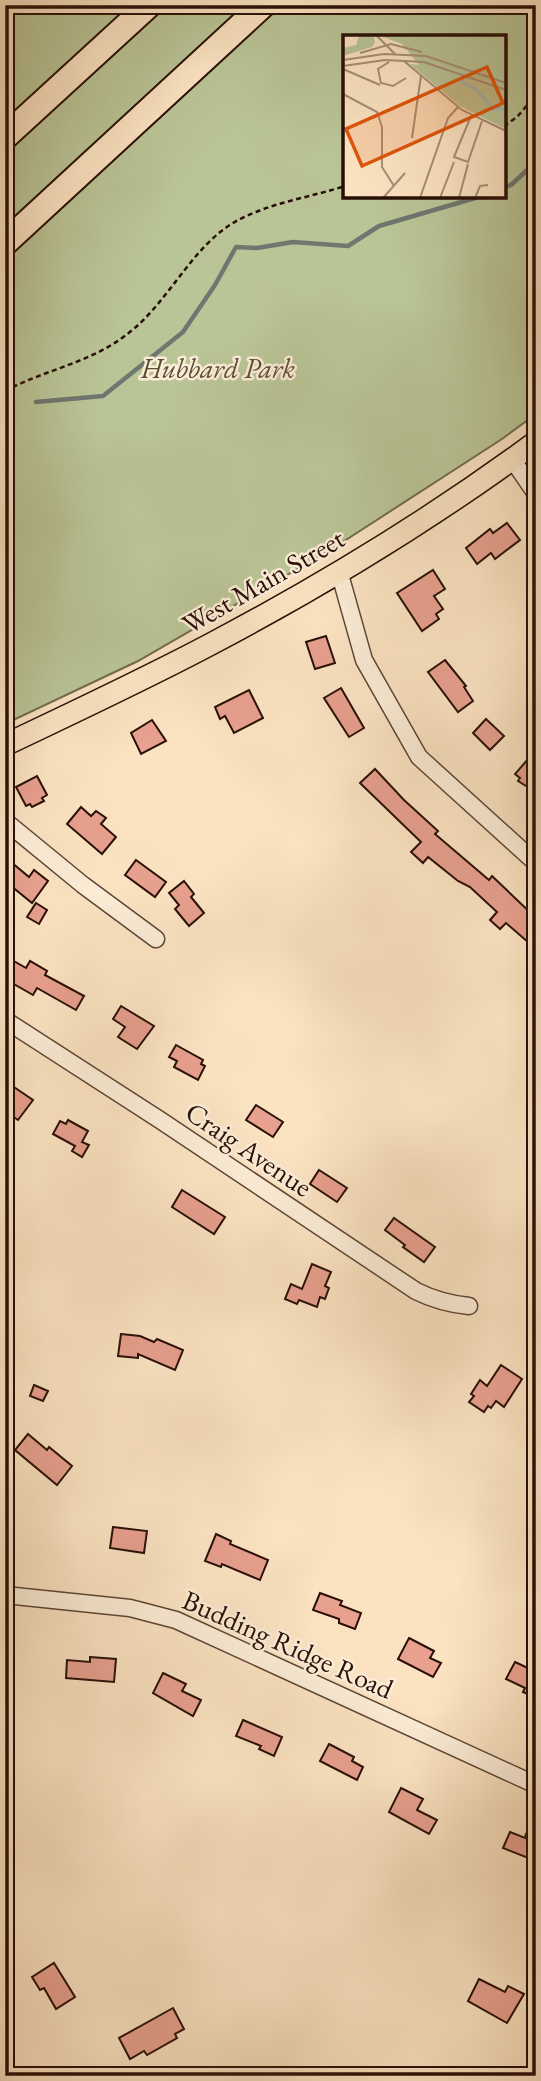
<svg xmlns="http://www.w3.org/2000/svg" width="541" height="2081" viewBox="0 0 541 2081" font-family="'EB Garamond',serif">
<rect width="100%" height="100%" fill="#fbe3c2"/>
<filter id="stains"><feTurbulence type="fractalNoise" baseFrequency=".00286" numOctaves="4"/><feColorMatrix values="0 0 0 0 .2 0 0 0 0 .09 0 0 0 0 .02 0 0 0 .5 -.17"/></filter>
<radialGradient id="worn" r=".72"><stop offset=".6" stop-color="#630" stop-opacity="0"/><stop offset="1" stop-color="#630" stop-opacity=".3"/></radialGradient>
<!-- green -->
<path fill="#bac597" stroke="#716a4e" stroke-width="2" fill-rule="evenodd" d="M5,5H536V414L502,439L332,549L138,661L5,724ZM345,37H504V196H345Z"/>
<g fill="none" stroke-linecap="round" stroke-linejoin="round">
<!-- stream -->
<g stroke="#6f7771" stroke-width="4.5">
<polyline points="504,187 511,185 536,162"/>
<polyline points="36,402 103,396 183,332 215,285 236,247 257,248 293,242 348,246 379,226 482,196"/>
</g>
</g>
<!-- building -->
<g fill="#e8a08f" stroke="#280f06" stroke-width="2">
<polygon points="507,523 520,540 495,559 491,553 477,564 466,548 490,529 493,533"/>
<polygon points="433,570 445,589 434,596 443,609 436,614 439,619 422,631 397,593"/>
<polygon points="326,636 335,663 315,669 306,642"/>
<polygon points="445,660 466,686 464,687 473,701 458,712 428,672"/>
<polygon points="341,688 364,728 349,737 324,698"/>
<polygon points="249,690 263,718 234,733 225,716 220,719 215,707"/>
<polygon points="486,719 504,736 490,750 473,733"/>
<polygon points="152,720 166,741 141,754 131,733"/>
<polygon points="536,750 536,792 518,781 520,778 515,774"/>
<polygon points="375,769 404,800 438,831 435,834 489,880 492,876 536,918 536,949 506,923 500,929 490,920 497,912 470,887 458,881 428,857 423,863 411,852 421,842 360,783"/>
<polygon points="37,776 47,795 42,798 44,801 32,807 30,804 26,806 16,787"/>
<polygon points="81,807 91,816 96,811 106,818 101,824 116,837 102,854 67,824"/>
<polygon points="5,857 29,877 34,870 48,881 32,903 5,881"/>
<polygon points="136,860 166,882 155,897 125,875"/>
<polygon points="184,881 194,894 191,897 204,913 189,926 175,909 179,905 169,893"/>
<polygon points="36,903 47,910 39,924 27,917"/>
<polygon points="5,956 26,968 30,961 47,971 45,975 84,996 76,1010 37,988 33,995 5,979"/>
<polygon points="121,1006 154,1026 137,1049 118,1037 125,1027 113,1019"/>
<polygon points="176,1045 203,1060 201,1064 205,1066 198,1080 174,1067 177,1061 169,1057"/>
<polygon points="5,1081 33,1100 18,1120 5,1111"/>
<polygon points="256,1105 283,1122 273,1137 246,1120"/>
<polygon points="68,1120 88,1131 82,1142 89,1145 82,1157 72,1151 75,1146 53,1134 60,1121 66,1124"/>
<polygon points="319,1170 347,1188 337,1202 310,1184"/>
<polygon points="182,1190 225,1217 214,1234 172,1207"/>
<polygon points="394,1218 435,1247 424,1262 403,1247 405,1245 385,1230"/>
<polygon points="312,1264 331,1272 325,1286 329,1288 325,1299 320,1297 317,1307 299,1300 297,1304 285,1299 291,1284 302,1289"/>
<polygon points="121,1334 140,1336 154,1342 157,1339 183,1350 175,1370 138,1354 138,1358 118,1356"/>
<polygon points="501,1365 522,1379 504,1407 496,1401 491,1408 488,1406 484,1412 469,1402 474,1396 471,1394 480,1380 487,1386"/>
<polygon points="34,1385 48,1391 43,1401 30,1396"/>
<polygon points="28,1434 47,1450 49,1447 72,1466 57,1485 15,1450"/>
<polygon points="113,1527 147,1531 144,1553 110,1548"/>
<polygon points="216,1534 231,1541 230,1544 268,1560 260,1580 222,1564 221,1567 205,1561"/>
<polygon points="320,1593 342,1601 340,1605 361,1613 355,1629 339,1623 339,1619 313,1610"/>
<polygon points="409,1638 434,1651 430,1658 441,1663 433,1677 398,1659"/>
<polygon points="90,1657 116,1659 114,1682 66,1678 67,1660 90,1662"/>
<polygon points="515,1662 532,1670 536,1663 536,1698 523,1692 525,1688 506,1679"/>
<polygon points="163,1673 186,1684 182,1691 201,1700 193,1716 153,1693"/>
<polygon points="243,1720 282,1737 274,1756 259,1749 261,1746 236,1736"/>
<polygon points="329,1744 354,1757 352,1761 363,1767 357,1780 320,1761"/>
<polygon points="401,1788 423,1799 417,1810 437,1820 429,1834 389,1812"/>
<polygon points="510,1832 525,1838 526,1834 536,1839 536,1861 503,1848"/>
<polygon points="54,1963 75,1997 56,2009 44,1988 40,1990 32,1977"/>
<polygon points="479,1979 505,1992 508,1986 524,1994 507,2023 468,2001"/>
<polygon points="173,2008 184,2029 175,2034 177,2038 147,2055 144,2051 130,2059 119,2038"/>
</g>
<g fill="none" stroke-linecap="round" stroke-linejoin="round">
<!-- minor casing -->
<g stroke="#5d4435" stroke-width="19">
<g id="minor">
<polyline points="512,459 536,494"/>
<polyline points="339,571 364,660 419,757 536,863"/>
<polyline points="5,821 83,885 156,939"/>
<path d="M5,1020L160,1120L416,1291C434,1300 449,1304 469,1306"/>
<polyline points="5,1595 130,1608 176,1620 536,1785"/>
</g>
</g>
<!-- major casing -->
<g stroke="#280f06" stroke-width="24">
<path id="major" d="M5,745C74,712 143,680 211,644C323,585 433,518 536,442"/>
</g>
<!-- highway casing -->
<g stroke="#280f06" stroke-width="28">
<g id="highway">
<polyline points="5,137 149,5"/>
<polyline points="5,243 263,5"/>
</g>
</g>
<!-- path -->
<g stroke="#280f06" stroke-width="2.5" stroke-dasharray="5 3.5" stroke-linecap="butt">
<polyline points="528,105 536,110"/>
<polyline points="504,126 517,117 536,95"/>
<path d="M5,391C44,370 90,363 126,335C167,305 190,249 233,223C267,203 308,198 345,186"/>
</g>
<!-- minor -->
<use href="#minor" stroke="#fcedd7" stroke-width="16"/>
<!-- major -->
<use href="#major" stroke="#fbe3c2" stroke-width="21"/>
<!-- highway -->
<use href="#highway" stroke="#fbe3c2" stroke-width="24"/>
</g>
<g text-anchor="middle" stroke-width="5" stroke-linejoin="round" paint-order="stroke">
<!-- park labels -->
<g font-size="28" font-style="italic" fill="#5b4f39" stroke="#fcedd7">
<text x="218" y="378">Hubbard Park</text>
</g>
<!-- street labels -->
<g font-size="28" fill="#280f06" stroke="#fcedd7">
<text transform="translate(263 581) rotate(-30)" y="10">West Main Street</text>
<text transform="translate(249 1149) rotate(34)" y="10">Craig Avenue</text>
<text transform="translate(288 1644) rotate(24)" y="10">Budding Ridge Road</text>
</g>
</g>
<!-- overview -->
<g transform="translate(343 35)">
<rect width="163" height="163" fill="#fbe3c2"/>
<path d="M16,0H30L32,7L29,12L0,21V13L13,10ZM35,0H163V94L117,71L67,29L76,30L59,9Z" fill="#bac597"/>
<path fill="none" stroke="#9fbdb8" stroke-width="3.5" d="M118,46L134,55L150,74H163"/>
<path fill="none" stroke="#a78e77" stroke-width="2" d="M33,0L53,20M17,18L48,9L79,17M0,25L41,19L83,21L163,48M61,26L119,75L163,96M46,27L35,34L38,48L50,51L63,43M0,31L42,25L81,27L163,55M0,34L37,50M0,59L34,77L39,92V132L51,151M128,81L111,122L125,127L139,86M69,103L78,41M40,163L62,138M77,163L105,83L115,72M97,163L111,127M116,163L125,129M132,163L137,151L145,150"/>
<path fill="#de550c" fill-opacity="0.15" stroke="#de550c" stroke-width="3.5" d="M144,32L160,68L19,131L3,94Z"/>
<rect width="163" height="163" fill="none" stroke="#280f06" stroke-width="3.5"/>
</g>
<!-- margin -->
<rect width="541" height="2081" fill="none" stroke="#fbe3c2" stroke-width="28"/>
<rect x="7" y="7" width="527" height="2067" fill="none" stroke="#280f06" stroke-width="3.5"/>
<rect x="14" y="14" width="513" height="2053" fill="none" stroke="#280f06" stroke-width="2"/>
<rect width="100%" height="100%" filter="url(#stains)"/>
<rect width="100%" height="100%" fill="url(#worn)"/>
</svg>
